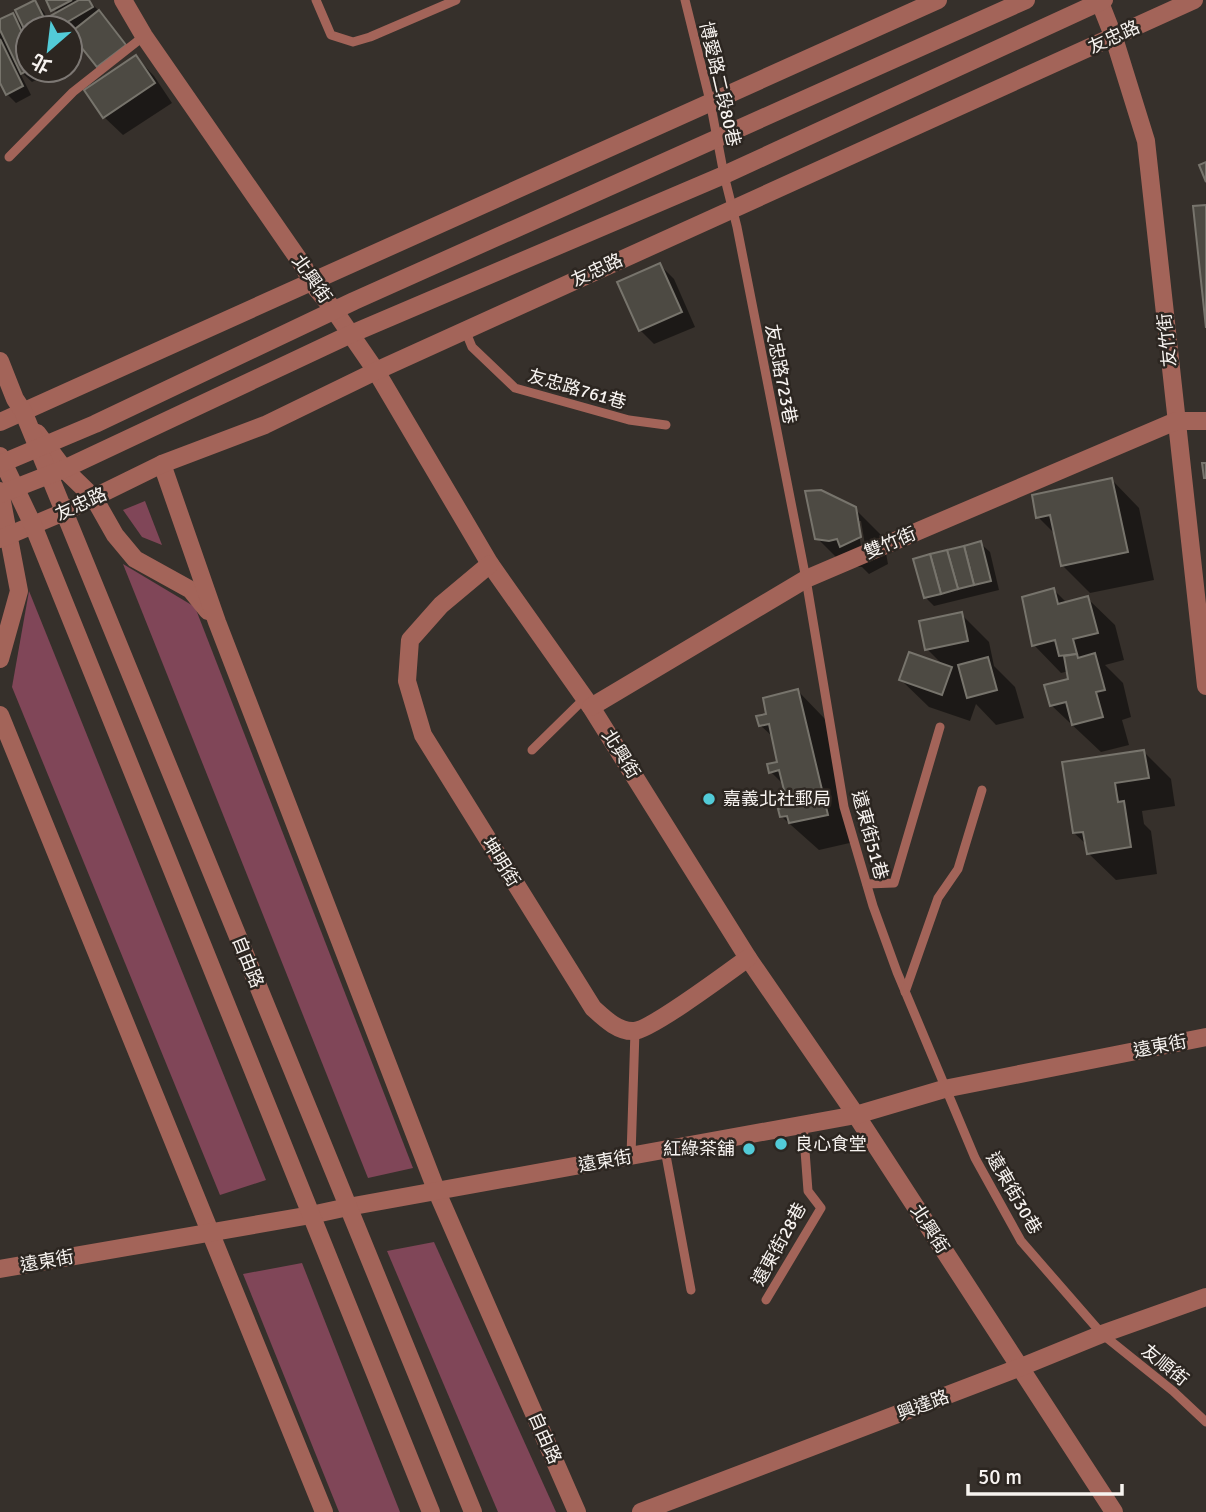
<svg xmlns="http://www.w3.org/2000/svg" width="1206" height="1512" viewBox="0 0 1206 1512" font-family="Signika,'Noto Sans TC',sans-serif">
<rect width="100%" height="100%" fill="#36302b"/>
<!-- green -->
<g fill="#804658">
<polygon points="145,501 162,545 142,537 123,510"/>
<polygon points="123,564 195,607 413,1168 368,1178"/>
<polygon points="29,591 266,1180 220,1195 12,687"/>
<polygon points="434,1242 556,1512 498,1512 387,1251"/>
<polygon points="302,1263 400,1512 339,1512 243,1274"/>
</g>
<!-- shadow -->
<g fill="#0007" fill-rule="evenodd">
<polygon points="48,0 88,0 105,17 129,50 102,70 81,43 72,48 70,46 70,28 28,28 28,70 43,70 46,75 32,82 18,69 31,95 16,103 7,94 0,79 0,33 5,38 0,21 12,15 24,27 35,2 44,12 48,20 58,14"/>
<polygon points="136,57 154,76 172,103 123,135 104,117"/>
<polygon points="660,265 674,279 695,327 654,344 640,330"/>
<polygon points="1112,480 1139,508 1154,580 1090,593 1062,565 1056,535 1038,517"/>
<path d="M855,509L883,537L888,564L869,574L862,567L845,566L817,538ZM857,521H861L865,545L861,546Z"/>
<polygon points="980,543 990,552 999,590 934,606 925,597"/>
<polygon points="1054,590 1067,603 1087,598 1115,625 1124,660 1105,665 1123,683 1131,717 1122,720 1129,745 1101,752 1051,705 1070,681 1069,671 1061,673 1034,645"/>
<polygon points="961,614 989,642 994,666 1015,687 1024,718 996,725 976,704 970,721 929,707 901,680 944,666 927,649"/>
<polygon points="798,691 825,719 854,842 819,850 782,817 790,808 785,786 771,772 780,763 774,738 760,725"/>
<polygon points="1144,752 1171,779 1175,806 1142,811 1144,824 1151,831 1157,874 1116,880 1088,853 1087,845 1074,833 1064,764"/>
</g>
<!-- building -->
<g fill="#4d4a43" stroke="#77746c" stroke-width="2">
<polygon points="35,0 49,28 28,28 28,37 15,10"/>
<polygon points="46,0 72,0 51,11"/>
<polygon points="79,0 89,0 93,7 57,28 50,28 45,19"/>
<polygon points="99,10 126,45 97,67 70,33"/>
<polygon points="13,13 28,45 29,70 21,74 0,30 0,19"/>
<polygon points="0,39 23,86 6,95 0,83"/>
<polygon points="136,55 155,83 103,118 84,90"/>
<polygon points="1206,162 1206,182 1199,165"/>
<polygon points="1206,205 1206,328 1193,206"/>
<polygon points="660,263 682,312 639,331 617,282"/>
<polygon points="1202,463 1206,463 1206,478 1204,478"/>
<polygon points="1112,478 1128,552 1061,566 1050,515 1036,518 1032,495"/>
<polygon points="821,490 856,507 861,537 840,547 837,539 829,541 815,539 805,491"/>
<polygon points="981,541 991,581 974,585 964,546"/>
<polygon points="964,546 974,585 958,589 947,550"/>
<polygon points="947,550 958,589 941,594 930,554"/>
<polygon points="930,554 941,594 924,598 913,559"/>
<polygon points="1054,588 1058,604 1088,596 1098,633 1073,639 1077,654 1059,656 1055,640 1032,646 1022,597"/>
<polygon points="962,612 968,641 925,650 919,621"/>
<polygon points="909,652 952,667 942,695 899,680"/>
<polygon points="1095,653 1105,690 1096,692 1103,717 1072,725 1066,702 1050,706 1044,685 1068,679 1064,656 1077,654 1078,658"/>
<polygon points="988,657 997,690 967,698 958,665"/>
<polygon points="798,689 828,815 789,823 787,816 780,817 778,809 788,806 779,770 769,773 767,764 777,762 769,724 759,726 756,716 766,714 763,698"/>
<polygon points="1144,750 1149,778 1115,783 1118,802 1124,801 1131,847 1087,854 1083,832 1073,833 1062,762"/>
</g>
<g fill="none" stroke-linecap="round" stroke-linejoin="round">
<!-- service -->
<g stroke="#a36459" stroke-width="9">
<polyline points="316,0 331,35 353,42 370,37 456,0"/>
<polyline points="685,0 710,101 724,175 737,227 806,579 844,807 873,906 897,972 975,1158 1021,1241 1102,1334 1173,1391 1206,1422"/>
<polyline points="9,157 73,92 144,36"/>
<polyline points="465,330 472,347 515,388 629,420 666,425"/>
<polyline points="532,750 585,698"/>
<polyline points="867,884 894,883 940,727"/>
<polyline points="905,992 938,898 958,869 982,790"/>
<polyline points="665,1150 691,1290"/>
<polyline points="631,1156 635,1031"/>
<polyline points="766,1300 821,1208 808,1191 803,1124"/>
</g>
<!-- minor -->
<g stroke="#a36459" stroke-width="18">
<polyline points="123,0 144,36 304,267 311,282 334,310 376,371 490,564 591,707 748,958 856,1115 1114,1512"/>
<polyline points="1099,0 1114,38 1146,141 1206,686"/>
<polyline points="0,422 938,0"/>
<polyline points="37,433 64,469 94,498 115,535 135,559 191,590 208,611"/>
<polyline points="162,464 217,622 437,1192 577,1512"/>
<polyline points="0,491 19,591 0,659"/>
<polyline points="0,539 64,512 162,464 265,425 376,371 1194,0"/>
<path d="M490,564L441,605L410,640L407,681L423,735L593,1008C604,1018 618,1032 634,1031C651,1030 730,971 748,958"/>
<polyline points="591,707 806,579 1176,421 1206,421"/>
<polyline points="0,715 324,1512"/>
<polyline points="0,1269 311,1215 348,1207 856,1115 944,1089 1206,1037"/>
<polyline points="641,1512 1021,1367 1102,1334 1206,1297"/>
</g>
<!-- tertiary -->
<g stroke="#a36459" stroke-width="18">
<polyline points="0,361 15,399 23,411 473,1512"/>
<polyline points="0,456 33,525 431,1512"/>
<polyline points="0,464 95,424 354,301 1026,0"/>
<polyline points="0,494 64,469 351,334 724,175 1104,0"/>
</g>
</g>
<!-- markers -->
<g fill="#52cbd8" stroke="#2c2621" stroke-width="2.5">
<circle cx="709" cy="799" r="7"/>
<circle cx="781" cy="1144" r="7"/>
<circle cx="749" cy="1149" r="7"/>
</g>
<g text-anchor="middle" stroke-width="5" stroke-linejoin="round" paint-order="stroke">
<!-- street labels -->
<g font-size="18" fill="#f7f3f0" stroke="#2c2621">
<text transform="translate(1114 37) rotate(-25)" y="6">友忠路</text>
<text transform="translate(720 84) rotate(77)" y="6">博愛路二段80巷</text>
<text transform="translate(597 270) rotate(-25)" y="6">友忠路</text>
<text transform="translate(312 279) rotate(55)" y="6">北興街</text>
<text transform="translate(1167 340) rotate(-96)" y="6">友竹街</text>
<text transform="translate(781 374) rotate(79)" y="6">友忠路723巷</text>
<text transform="translate(577 389) rotate(16)" y="6">友忠路761巷</text>
<text transform="translate(81 504) rotate(-25)" y="6">友忠路</text>
<text transform="translate(890 543) rotate(-23)" y="6">雙竹街</text>
<text transform="translate(621 754) rotate(58)" y="6">北興街</text>
<text transform="translate(870 835) rotate(75)" y="6">遠東街51巷</text>
<text transform="translate(501 862) rotate(58)" y="6">坤明街</text>
<text transform="translate(248 962) rotate(68)" y="6">自由路</text>
<text transform="translate(1160 1046) rotate(-11)" y="6">遠東街</text>
<text transform="translate(605 1161) rotate(-10)" y="6">遠東街</text>
<text transform="translate(1014 1193) rotate(60)" y="6">遠東街30巷</text>
<text transform="translate(930 1229) rotate(57)" y="6">北興街</text>
<text transform="translate(779 1244) rotate(-61)" y="6">遠東街28巷</text>
<text transform="translate(47 1261) rotate(-10)" y="6">遠東街</text>
<text transform="translate(1165 1365) rotate(39)" y="6">友順街</text>
<text transform="translate(923 1405) rotate(-21)" y="6">興達路</text>
<text transform="translate(545 1438) rotate(66)" y="6">自由路</text>
</g>
<!-- poi labels -->
<g font-size="18" fill="#f7f3f0" stroke="#2c2621" text-anchor="start">
<text x="723" y="805">嘉義北社郵局</text>
<text x="795" y="1150">良心食堂</text>
<text x="735" y="1155" text-anchor="end">紅綠茶舖</text>
</g>
</g>
<!-- north arrow -->
<g transform="translate(49 49) rotate(208)"><circle r="33" fill="#2c2621" stroke="#7d7874" stroke-width="2"/>
<path d="M0-5L12 26L0 18L-12 26Z" fill="#52cbd8"/>
<text y="-10" font-size="19" font-weight="bold" text-anchor="middle" fill="#f7f3f0">北</text>
</g>
<!-- scale -->
<path d="M968 1484v10h154v-10" fill="none" stroke="#f7f3f0" stroke-width="3.5"/>
<text x="978" y="1484" font-size="21" fill="#f7f3f0" stroke="#2c2621" stroke-width="5" paint-order="stroke">50 m</text>
</svg>
